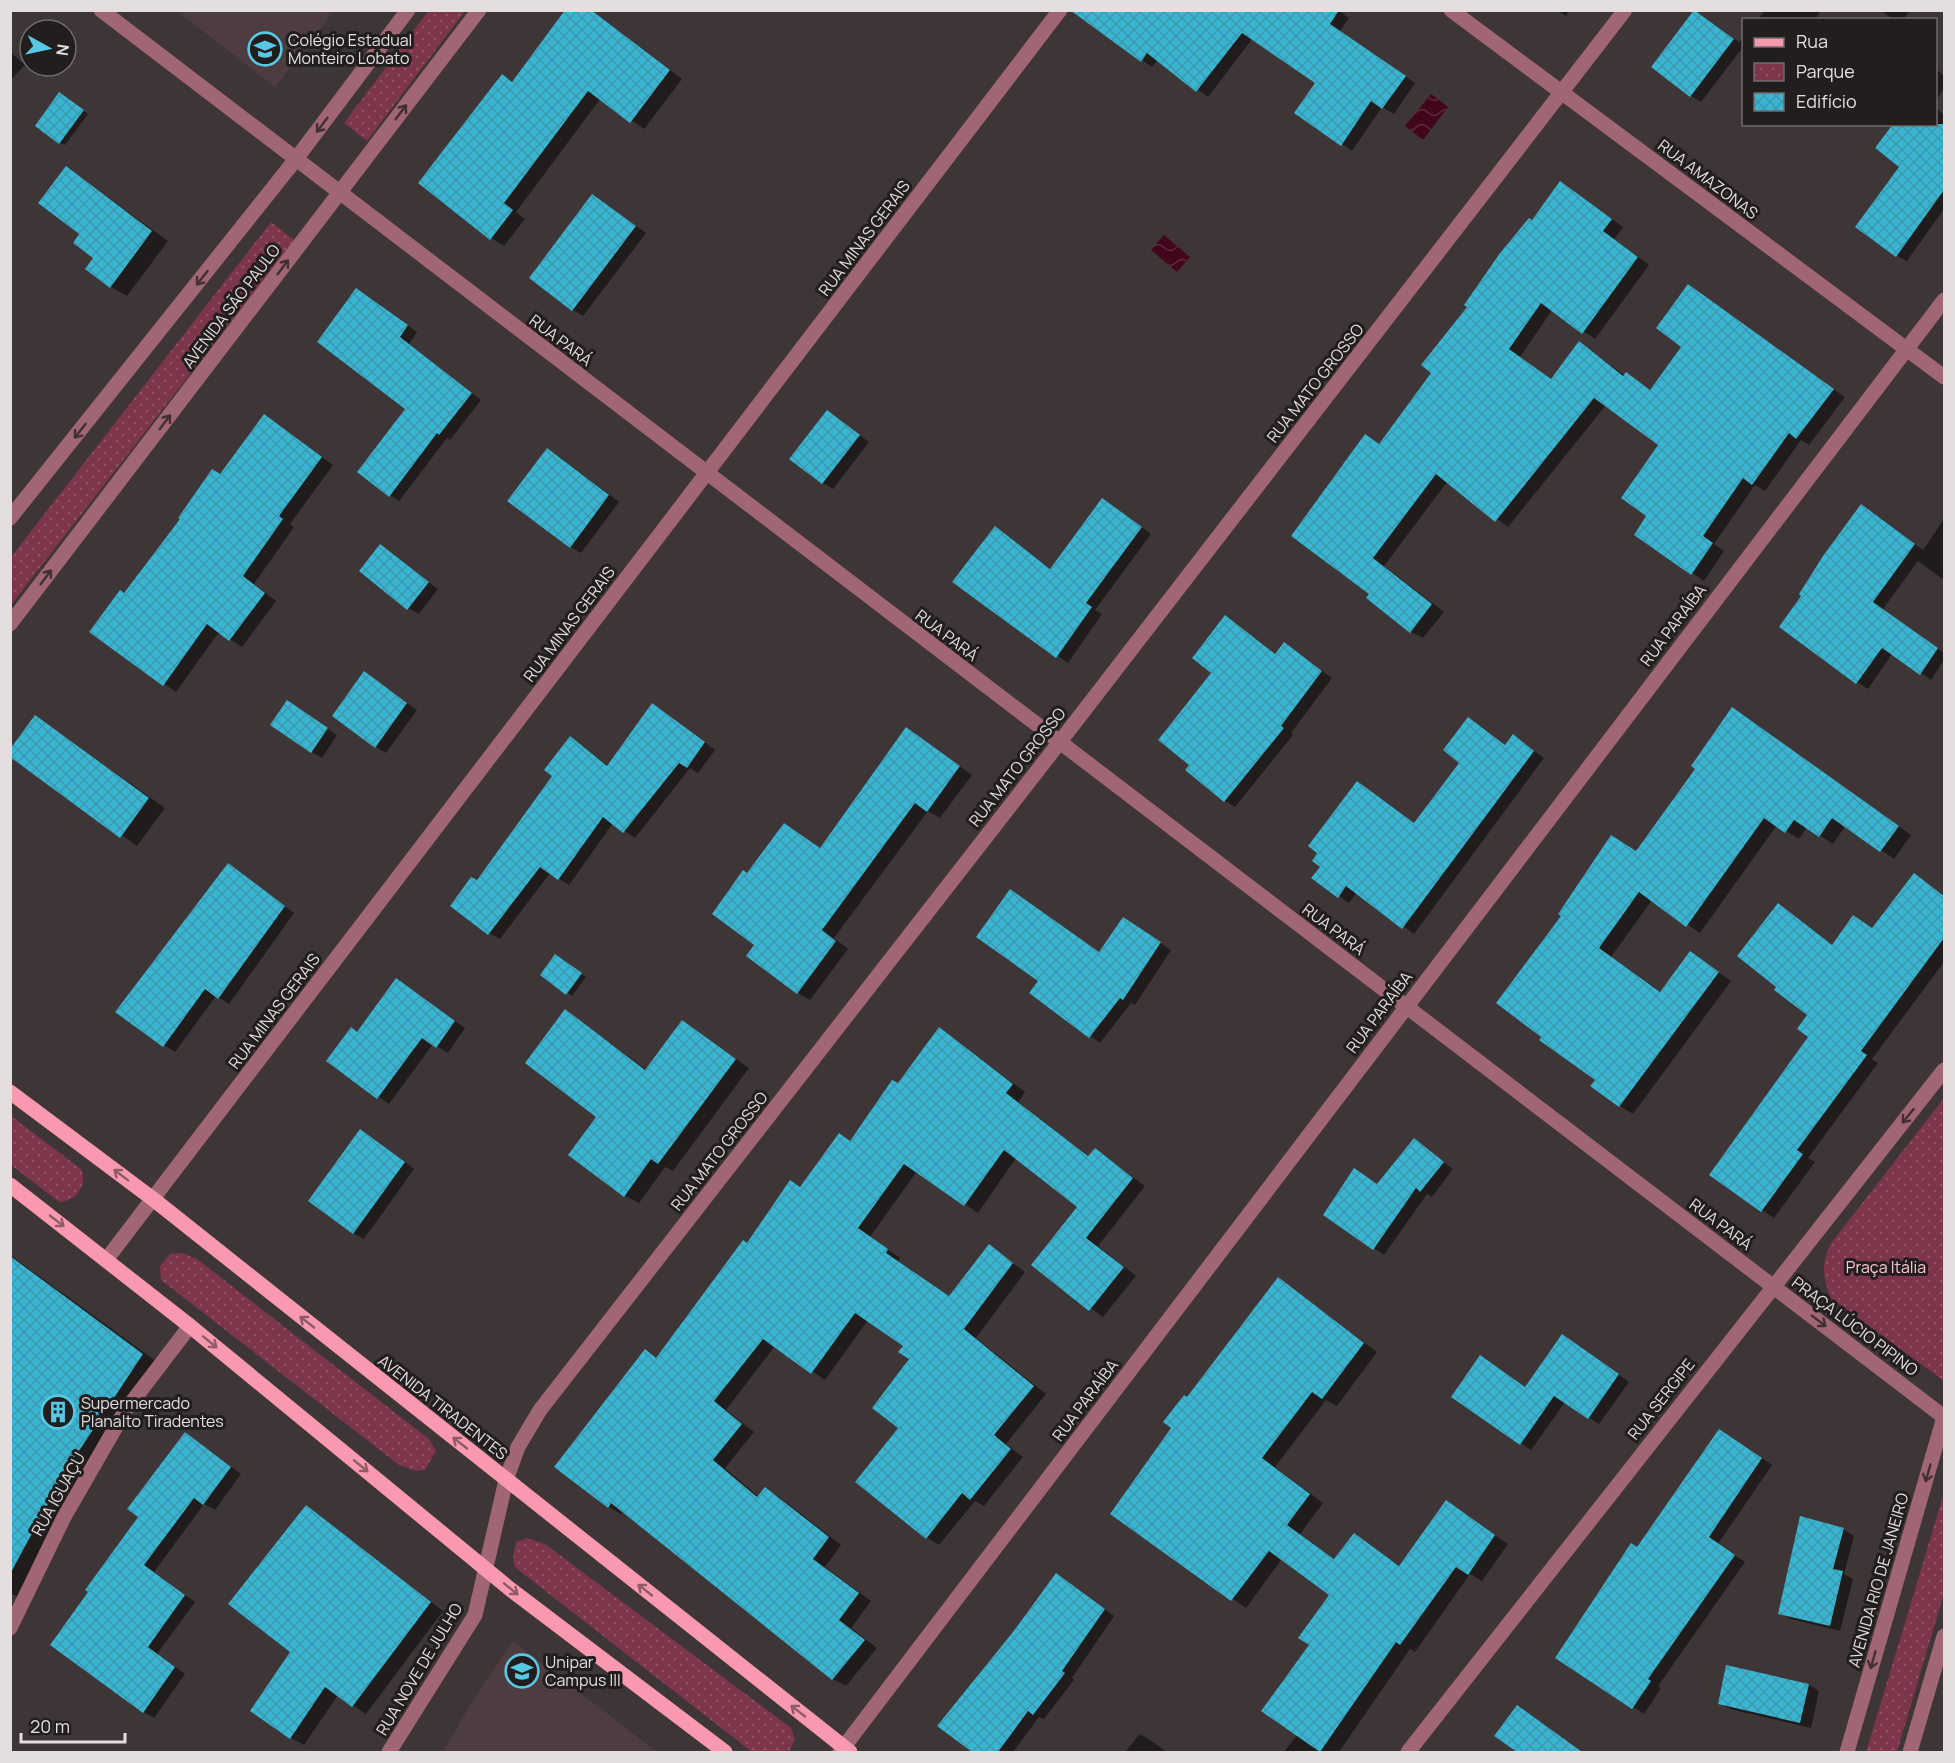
<svg xmlns="http://www.w3.org/2000/svg" width="1955" height="1763" viewBox="0 0 1955 1763" font-family="Manrope,sans-serif">
<defs>
<pattern id="park-dots" width="8" height="8" patternUnits="userSpaceOnUse" patternTransform="scale(1.5)"><rect width="8" height="8" fill="#7d3549"/><path d="M2 2h.1M6 6h.1" fill="none" stroke="#8f5263" stroke-width="1.8" stroke-linecap="round"/></pattern>
<pattern id="water-waves" width="16" height="10" patternUnits="userSpaceOnUse" patternTransform="scale(1.5)"><rect width="16" height="10" fill="#42061c"/><path d="M0 5q4-4 8 0t8 0" fill="none" stroke="#5d2a3d"/></pattern>
<pattern id="building-cross-hatch" width="8" height="8" patternUnits="userSpaceOnUse" patternTransform="scale(1.5)"><rect width="8" height="8" fill="#39b5d1"/><path d="M0 0l8 8M0 8l8-8" fill="none" stroke="#3c98ae"/></pattern>
</defs>
<rect width="100%" height="100%" fill="#3e3536"/>
<!-- built -->
<g fill="#4e3d40">
<polygon points="177,11 334,11 275,87"/>
<polygon points="513,1641 657,1752 443,1752 473,1700"/>
</g>
<!-- park -->
<g fill="url(#park-dots)">
<polygon points="429,10 465,11 367,141 344,123"/>
<polygon points="271,222 294,240 11,605 11,557"/>
<path d="M1944,1098V1381L1831,1298C1822,1278 1821,1261 1832,1242Z"/>
<path d="M11,1116L81,1169C88,1186 76,1201 59,1202L11,1165Z"/>
<polygon points="182,1253 197,1259 429,1439 436,1451 425,1470 416,1471 399,1465 161,1280 160,1266 170,1254"/>
<polygon points="1944,1493 1944,1593 1897,1752 1866,1752"/>
<polygon points="527,1538 545,1544 791,1728 795,1739 789,1752 752,1752 521,1572 514,1566 513,1556 516,1542"/>
</g>
<!-- water -->
<g fill="url(#water-waves)">
<polygon points="1431,94 1448,107 1423,140 1405,126"/>
<polygon points="1164,235 1190,257 1177,272 1151,250"/>
</g>
<!-- shadow -->
<g fill="#0007">
<polygon points="591,10 682,79 644,129 601,98 516,212 525,219 504,246 491,238 503,76 513,82"/>
<polygon points="1338,10 1349,18 1340,31 1415,83 1394,114 1382,107 1352,151 1342,144 1317,83 1253,38 1208,97 1158,60 1152,67 1093,26"/>
<polygon points="1556,10 1570,10 1566,16"/>
<polygon points="1765,10 1821,10 1815,20 1758,20"/>
<polygon points="1880,10 1910,10 1903,20 1894,20"/>
<polygon points="1695,11 1739,42 1744,37 1744,53 1740,51 1701,102 1691,96"/>
<polygon points="10,52 25,65 10,81"/>
<polygon points="1936,69 1944,76 1944,88 1936,101"/>
<polygon points="64,97 88,114 65,145 60,143"/>
<polygon points="1936,108 1944,115 1944,209 1907,261 1897,256 1901,167 1936,124"/>
<polygon points="66,167 168,241 127,296 111,287 81,234"/>
<polygon points="1572,190 1623,227 1614,239 1649,265 1595,339 1552,310 1520,357 1552,380 1580,343 1625,376 1627,374 1652,391 1683,347 1688,286 1845,397 1809,445 1801,440 1765,491 1755,485 1714,544 1724,551 1704,581 1636,534 1648,516 1660,445 1606,405 1508,527 1447,482 1384,566 1444,612 1423,638 1411,632 1372,593 1293,535 1380,445 1433,373 1533,222"/>
<polygon points="593,196 646,233 583,316 573,310"/>
<polygon points="366,295 417,332 409,344 481,400 450,440 447,438 399,501 390,495 407,409"/>
<polygon points="828,412 869,442 833,489 823,483"/>
<polygon points="265,416 333,465 290,524 294,527 254,584 276,601 242,647 219,632 176,692 92,632 221,476"/>
<polygon points="558,456 619,502 581,553 571,547"/>
<polygon points="1113,506 1151,534 1095,610 1102,614 1068,663 954,581 995,528 1051,569"/>
<polygon points="1872,512 1923,550 1944,519 1944,580 1918,561 1883,609 1944,653 1944,660 1931,680 1892,654 1868,689 1857,682"/>
<polygon points="380,546 438,589 419,614 408,608"/>
<polygon points="1225,617 1276,655 1285,644 1332,678 1291,733 1293,735 1235,807 1225,801 1191,765"/>
<polygon points="365,673 417,710 386,753 376,747"/>
<polygon points="298,708 337,735 322,758 312,752"/>
<polygon points="663,711 715,750 698,773 690,768 635,838 613,823 569,885 550,873 500,939 489,933 477,882 554,775 571,738 608,766"/>
<polygon points="36,717 165,808 137,846 10,755"/>
<polygon points="1746,717 1911,835 1894,859 1846,825 1833,844 1807,827 1799,839 1777,825 1700,933 1652,900 1611,957 1661,992 1691,953 1731,981 1633,1114 1620,1106 1597,1079 1541,1040 1637,852"/>
<polygon points="1469,719 1506,746 1513,736 1544,758 1414,934 1357,892 1349,903 1314,878 1415,824 1461,763"/>
<polygon points="907,729 972,775 940,818 928,811 834,938 848,949 810,1000 798,993 756,945 748,875 785,825 821,849"/>
<polygon points="228,865 294,913 229,1004 216,996 175,1052 164,1045"/>
<polygon points="1914,875 1944,895 1944,962 1872,1059 1878,1063 1808,1158 1815,1162 1774,1218 1711,1174 1810,1037 1809,1015 1778,987 1779,905 1833,946 1873,929"/>
<polygon points="1134,925 1171,950 1135,1005 1131,1003 1100,1043 1090,1036 1040,981 1100,954"/>
<polygon points="561,958 586,977 572,996 542,975"/>
<polygon points="397,980 465,1028 448,1053 433,1044 389,1104 328,1061 358,1033"/>
<polygon points="565,1011 647,1070 683,1022 749,1068 673,1171 665,1167 639,1203 624,1195"/>
<polygon points="940,1029 1025,1092 1018,1102 1090,1157 1095,1150 1145,1186 1098,1246 1136,1276 1103,1317 1033,1265 1079,1206 1016,1158 978,1213 917,1171 870,1237 900,1258 898,1261 950,1297 989,1246 1025,1272 976,1338 1046,1394 1006,1444 1023,1457 984,1506 975,1501 939,1545 926,1537 900,1427 911,1359 905,1345 868,1320 825,1380 775,1346 726,1410 754,1432 725,1468 759,1497 765,1489 778,1496 841,1545 825,1567 871,1601 851,1628 877,1648 846,1686 833,1679 624,1511 621,1514 609,1507 645,1351 657,1358 748,1244 851,1142 898,1085"/>
<polygon points="371,1137 414,1169 364,1239 353,1233"/>
<polygon points="1414,1140 1453,1169 1432,1197 1427,1194 1384,1255 1325,1215 1378,1185"/>
<polygon points="10,1255 164,1367 88,1482 25,1600 10,1593"/>
<polygon points="1278,1279 1377,1352 1337,1406 1326,1400 1275,1467 1323,1503 1300,1534 1336,1560 1354,1535 1400,1566 1446,1502 1508,1544 1482,1581 1470,1574 1415,1652 1410,1649 1339,1752 1284,1752 1297,1735 1311,1645 1331,1594 1282,1559 1246,1608 1112,1514 1173,1427 1187,1399"/>
<polygon points="1573,1342 1629,1382 1599,1424 1565,1402 1531,1450 1453,1397 1491,1363 1526,1388"/>
<polygon points="185,1434 241,1474 215,1510 204,1504 154,1572 195,1602 157,1654 185,1674 154,1718 144,1712 140,1517"/>
<polygon points="1730,1437 1772,1465 1718,1544 1745,1562 1658,1686 1661,1688 1644,1714 1557,1658 1638,1548"/>
<polygon points="306,1506 443,1611 366,1714 338,1695 304,1745 291,1738 292,1652"/>
<polygon points="1843,1529 1854,1536 1844,1574 1853,1579 1840,1631 1791,1619 1780,1613"/>
<polygon points="1067,1581 1114,1616 1072,1678 1074,1680 1044,1719 1039,1717 1013,1752 974,1752 939,1726"/>
<polygon points="1727,1667 1809,1685 1819,1691 1811,1728 1730,1709 1719,1703"/>
<polygon points="1140,1734 1153,1742 1167,1752 1125,1752"/>
<polygon points="1496,1736 1573,1746 1568,1752 1519,1752"/>
</g>
<!-- building -->
<g fill="url(#building-cross-hatch)">
<polygon points="565,10 591,10 670,70 630,123 588,91 504,203 513,210 490,240 418,183 502,74 512,82"/>
<polygon points="1070,10 1339,10 1330,24 1406,76 1382,109 1371,101 1341,146 1294,113 1315,83 1242,33 1196,92 1147,53 1141,62"/>
<polygon points="1694,10 1734,39 1690,97 1651,67"/>
<polygon points="59,92 84,110 59,144 35,126"/>
<polygon points="1893,124 1944,124 1944,190 1896,257 1855,227 1899,167 1875,148"/>
<polygon points="66,166 152,231 110,288 85,269 93,258 73,243 79,234 38,203"/>
<polygon points="1560,181 1612,219 1603,231 1638,257 1582,334 1541,303 1509,349 1551,379 1579,341 1623,376 1626,372 1650,390 1681,347 1656,328 1688,284 1834,389 1796,439 1789,433 1752,485 1743,478 1703,536 1713,543 1691,575 1634,535 1646,516 1621,498 1658,445 1594,398 1495,522 1436,474 1373,558 1432,604 1410,633 1366,598 1369,594 1291,536 1365,434 1379,444 1431,373 1421,365 1467,307 1464,305 1500,253 1529,218 1532,220"/>
<polygon points="592,194 636,226 572,311 529,278"/>
<polygon points="356,288 408,325 400,337 472,393 439,435 437,433 389,497 357,472 405,409 317,342"/>
<polygon points="827,410 860,435 822,484 789,459"/>
<polygon points="264,414 322,457 279,516 283,519 243,576 265,593 229,641 207,624 163,686 89,632 120,590 124,593 180,519 178,518 212,469 220,474"/>
<polygon points="547,448 609,495 570,548 507,501"/>
<polygon points="1102,498 1142,527 1086,603 1092,607 1056,658 952,582 995,526 1050,569"/>
<polygon points="1861,504 1915,544 1873,602 1938,648 1920,675 1882,648 1856,684 1779,627 1801,596 1799,594 1823,556"/>
<polygon points="380,544 429,582 407,610 359,571"/>
<polygon points="1225,615 1275,654 1284,642 1322,671 1281,726 1284,728 1224,802 1185,770 1189,765 1158,740 1211,673 1192,658"/>
<polygon points="364,671 407,703 375,748 332,716"/>
<polygon points="287,700 328,728 311,753 270,725"/>
<polygon points="652,703 705,742 687,768 679,763 623,833 603,817 558,880 540,867 488,935 450,906 471,877 477,880 552,776 544,770 570,736 607,766"/>
<polygon points="1732,707 1899,826 1880,852 1832,818 1819,837 1794,820 1785,833 1764,818 1686,927 1639,892 1599,948 1660,992 1690,951 1719,972 1619,1107 1590,1086 1595,1080 1539,1040 1541,1037 1496,1003 1561,916 1558,914 1611,835 1636,851 1695,769 1691,766"/>
<polygon points="35,715 149,798 120,838 10,757 10,749"/>
<polygon points="1468,717 1505,745 1513,734 1534,751 1402,929 1346,886 1338,898 1311,878 1320,867 1312,861 1317,853 1308,846 1357,781 1414,823 1459,763 1443,750"/>
<polygon points="906,727 960,766 927,812 915,803 822,930 836,941 797,994 746,956 754,945 712,914 743,870 747,873 784,823 820,848"/>
<polygon points="228,863 285,906 218,999 205,989 163,1047 115,1012"/>
<polygon points="1914,873 1944,896 1944,938 1861,1051 1867,1055 1797,1150 1803,1154 1761,1212 1709,1175 1808,1037 1797,1029 1807,1015 1774,990 1776,987 1737,956 1778,903 1832,945 1853,915 1872,928"/>
<polygon points="1010,889 1099,952 1123,917 1161,942 1123,1000 1120,998 1089,1038 1029,993 1038,981 976,937"/>
<polygon points="555,954 582,973 566,995 540,975"/>
<polygon points="396,978 455,1021 436,1048 422,1038 377,1099 326,1061 351,1027 357,1032"/>
<polygon points="565,1009 645,1070 682,1020 736,1059 658,1164 651,1159 624,1197 568,1155 596,1117 525,1063"/>
<polygon points="939,1027 1013,1084 1006,1093 1088,1156 1095,1148 1133,1178 1086,1238 1124,1267 1089,1311 1031,1265 1077,1207 1004,1150 964,1206 904,1164 858,1228 888,1249 886,1253 949,1296 989,1244 1013,1263 964,1329 1034,1386 994,1435 1011,1449 970,1500 962,1493 926,1539 855,1482 898,1428 872,1408 909,1359 898,1352 903,1346 855,1313 811,1374 763,1339 714,1401 742,1424 713,1460 757,1497 765,1487 829,1537 813,1559 859,1593 839,1620 865,1640 832,1680 611,1503 608,1508 554,1467 645,1349 656,1358 743,1240 747,1243 790,1180 800,1187 839,1133 850,1141 892,1080 898,1083"/>
<polygon points="360,1129 405,1162 353,1234 308,1201"/>
<polygon points="1414,1138 1444,1162 1420,1192 1416,1188 1373,1250 1323,1215 1354,1168 1377,1184"/>
<polygon points="10,1256 143,1354 67,1469 10,1574"/>
<polygon points="1278,1277 1364,1343 1322,1399 1312,1392 1262,1458 1310,1494 1287,1525 1334,1559 1354,1533 1399,1566 1446,1500 1495,1535 1468,1575 1456,1567 1400,1645 1396,1642 1320,1752 1261,1711 1309,1645 1298,1638 1329,1595 1269,1551 1231,1601 1110,1514 1171,1428 1163,1422 1184,1395 1187,1397"/>
<polygon points="1562,1334 1619,1374 1588,1419 1554,1396 1520,1445 1451,1397 1480,1355 1525,1387"/>
<polygon points="1719,1429 1762,1458 1709,1537 1735,1555 1648,1679 1651,1681 1632,1709 1555,1658 1631,1543 1637,1547"/>
<polygon points="185,1432 231,1467 203,1505 194,1498 144,1565 185,1595 148,1647 175,1667 143,1713 50,1645 88,1592 85,1590 138,1517 127,1509"/>
<polygon points="306,1505 431,1602 352,1707 325,1687 290,1739 250,1711 290,1652 228,1604"/>
<polygon points="1800,1516 1844,1528 1833,1569 1843,1571 1830,1626 1778,1614"/>
<polygon points="1056,1573 1105,1609 1062,1671 1065,1673 1033,1715 1028,1711 998,1752 972,1752 937,1726 1013,1632"/>
<polygon points="1726,1665 1809,1684 1800,1723 1718,1704"/>
<polygon points="1517,1705 1582,1752 1517,1752 1494,1736"/>
</g>
<g fill="none" stroke-linecap="round" stroke-linejoin="round">
<!-- minor -->
<g stroke="#a06673" stroke-width="15">
<polyline points="101,10 1944,1417"/>
<polyline points="1451,10 1944,377"/>
<polyline points="10,518 296,159 408,10"/>
<polyline points="10,624 479,10"/>
<polyline points="106,1260 1060,10"/>
<polyline points="10,1628 64,1517 125,1411 190,1326"/>
<polyline points="389,1752 475,1615 506,1480 518,1447 540,1410 1059,743 1625,10"/>
<polyline points="840,1752 1944,300"/>
<polyline points="1408,1752 1944,1070"/>
<polyline points="1847,1752 1944,1417"/>
<polyline points="1910,1752 1944,1636"/>
</g>
<!-- major -->
<g stroke="#f999af" stroke-width="15">
<polyline points="10,1092 153,1199 850,1752"/>
<polyline points="10,1185 190,1326 510,1589 725,1752"/>
</g>
</g>
<!-- one-way arrows -->
<defs><path id="oneway-shaft" d="M-6 0H5M1.5-3L5.5 0L1.5 3" fill="none" stroke-width="1.6" stroke-linecap="round" stroke-linejoin="round" transform="scale(1.5)"/></defs>
<g stroke="#423033">
<use href="#oneway-shaft" transform="translate(401 112) rotate(-53)"/>
<use href="#oneway-shaft" transform="translate(322 125) rotate(127)"/>
<use href="#oneway-shaft" transform="translate(283 267) rotate(-53)"/>
<use href="#oneway-shaft" transform="translate(202 278) rotate(128)"/>
<use href="#oneway-shaft" transform="translate(165 422) rotate(-53)"/>
<use href="#oneway-shaft" transform="translate(80 431) rotate(128)"/>
<use href="#oneway-shaft" transform="translate(46 577) rotate(-53)"/>
<use href="#oneway-shaft" transform="translate(1908 1116) rotate(129)"/>
<use href="#oneway-shaft" transform="translate(1819 1321) rotate(37)"/>
<use href="#oneway-shaft" transform="translate(1928 1473) rotate(106)"/>
<use href="#oneway-shaft" transform="translate(1873 1660) rotate(106)"/>
</g>
<g stroke="#8e5c66">
<use href="#oneway-shaft" transform="translate(121 1175) rotate(-143)"/>
<use href="#oneway-shaft" transform="translate(57 1221) rotate(38)"/>
<use href="#oneway-shaft" transform="translate(307 1322) rotate(-142)"/>
<use href="#oneway-shaft" transform="translate(210 1342) rotate(39)"/>
<use href="#oneway-shaft" transform="translate(460 1443) rotate(-142)"/>
<use href="#oneway-shaft" transform="translate(361 1466) rotate(39)"/>
<use href="#oneway-shaft" transform="translate(511 1589) rotate(39)"/>
<use href="#oneway-shaft" transform="translate(645 1590) rotate(-142)"/>
<use href="#oneway-shaft" transform="translate(798 1711) rotate(-142)"/>
</g>
<!-- icons -->
<defs>
<g id="school-ring" transform="scale(1.725)"><circle r="9.5" fill="#221e1e" stroke="#58c9e4" stroke-width="1.5"/><path d="M0-5L7-2L0 1L-7-2ZM-4 1L0 2.5L4 1V4Q0 6-4 4Z" fill="#58c9e4"/></g>
<g id="building-ring" transform="scale(1.725)"><circle r="9.5" fill="#221e1e" stroke="#58c9e4" stroke-width="1.5"/><path d="M-4-6H4V6H1V3H-1V6H-4ZM-2.5-4.3h1.7v1.8h-1.7ZM.8-4.3h1.7v1.8H.8ZM-2.5-1h1.7V.8h-1.7ZM.8-1h1.7V.8H.8Z" fill="#58c9e4"/></g>
<g id="university-ring" transform="scale(1.725)"><circle r="9.5" fill="#221e1e" stroke="#58c9e4" stroke-width="1.5"/><path d="M0-5L7-2L0 1L-7-2ZM-4 1L0 2.5L4 1V4Q0 6-4 4Z" fill="#58c9e4"/></g>
</defs>
<g fill-rule="evenodd">
<use href="#school-ring" x="265" y="49"/>
<use href="#building-ring" x="58" y="1412"/>
<use href="#university-ring" x="522" y="1671"/>
</g>
<g text-anchor="middle" stroke-width="6" stroke-linejoin="round" paint-order="stroke">
<!-- poi labels -->
<g font-size="16" fill="#e4dedf" stroke="#221e1e" text-anchor="start">
<text x="288" y="46">Colégio Estadual<tspan x="288" dy="18">Monteiro Lobato</tspan></text>
<text x="81" y="1409">Supermercado<tspan x="81" dy="18">Planalto Tiradentes</tspan></text>
<text x="545" y="1668">Unipar<tspan x="545" dy="18">Campus III</tspan></text>
</g>
<!-- street labels -->
<g font-size="16" fill="#e4dedf" stroke="#221e1e">
<text transform="translate(1708 179) rotate(37)" y="6">RUA AMAZONAS</text>
<text transform="translate(864 238) rotate(-53)" y="6">RUA MINAS GERAIS</text>
<text transform="translate(231 306) rotate(-53)" y="6">AVENIDA SÃO PAULO</text>
<text transform="translate(561 340) rotate(37)" y="6">RUA PARÁ</text>
<text transform="translate(1315 383) rotate(-52)" y="6">RUA MATO GROSSO</text>
<text transform="translate(569 624) rotate(-53)" y="6">RUA MINAS GERAIS</text>
<text transform="translate(1673 625) rotate(-53)" y="6">RUA PARAÍBA</text>
<text transform="translate(947 635) rotate(37)" y="6">RUA PARÁ</text>
<text transform="translate(1017 767) rotate(-52)" y="6">RUA MATO GROSSO</text>
<text transform="translate(1334 929) rotate(37)" y="6">RUA PARÁ</text>
<text transform="translate(274 1011) rotate(-53)" y="6">RUA MINAS GERAIS</text>
<text transform="translate(1379 1012) rotate(-53)" y="6">RUA PARAÍBA</text>
<text transform="translate(719 1151) rotate(-52)" y="6">RUA MATO GROSSO</text>
<text transform="translate(1721 1224) rotate(37)" y="6">RUA PARÁ</text>
<text transform="translate(1855 1326) rotate(37)" y="6">PRAÇA LÚCIO PIPINO</text>
<text transform="translate(1661 1399) rotate(-52)" y="6">RUA SERGIPE</text>
<text transform="translate(1085 1400) rotate(-53)" y="6">RUA PARAÍBA</text>
<text transform="translate(443 1407) rotate(38)" y="6">AVENIDA TIRADENTES</text>
<text transform="translate(58 1494) rotate(-61)" y="6">RUA IGUAÇU</text>
<text transform="translate(1878 1580) rotate(-74)" y="6">AVENIDA RIO DE JANEIRO</text>
<text transform="translate(419 1669) rotate(-59)" y="6">RUA NOVE DE JULHO</text>
</g>
<!-- park labels -->
<g font-size="16" fill="#f9c8d1" stroke="#221e1e">
<text x="1886" y="1273">Praça Itália</text>
</g>
</g>
<!-- border -->
<rect width="1955" height="1763" fill="none" stroke="#e4dedf" stroke-width="24"/>
<!-- legend -->
<rect x="1742" y="18" width="195" height="108" fill="#221e1e" stroke="#706b6b" stroke-width="1.5"/>
<rect x="1754" y="38" width="30" height="9" fill="#f999af" stroke="#706b6b" stroke-width="1.5"/>
<text x="1796" y="48" font-size="18" fill="#e4dedf">Rua</text>
<rect x="1754" y="63" width="30" height="18" fill="url(#park-dots)" stroke="#706b6b" stroke-width="1.5"/>
<text x="1796" y="78" font-size="18" fill="#e4dedf">Parque</text>
<rect x="1754" y="93" width="30" height="18" fill="url(#building-cross-hatch)" stroke="#706b6b" stroke-width="1.5"/>
<text x="1796" y="108" font-size="18" fill="#e4dedf">Edifício</text>
<!-- north arrow -->
<g transform="translate(48 48) rotate(98)"><circle r="28" fill="#221e1e" stroke="#706b6b" stroke-width="1.5"/>
<path d="M0-4.5L10 22L0 15L-10 22Z" fill="#58c9e4"/>
<text y="-9" font-size="16" font-weight="bold" text-anchor="middle" fill="#e4dedf">N</text>
</g>
<!-- scale -->
<path d="M21 1733v9h104v-9" fill="none" stroke="#e4dedf" stroke-width="3"/>
<text x="30" y="1733" font-size="18" fill="#e4dedf" stroke="#221e1e" stroke-width="4.5" paint-order="stroke">20 m</text>
</svg>
